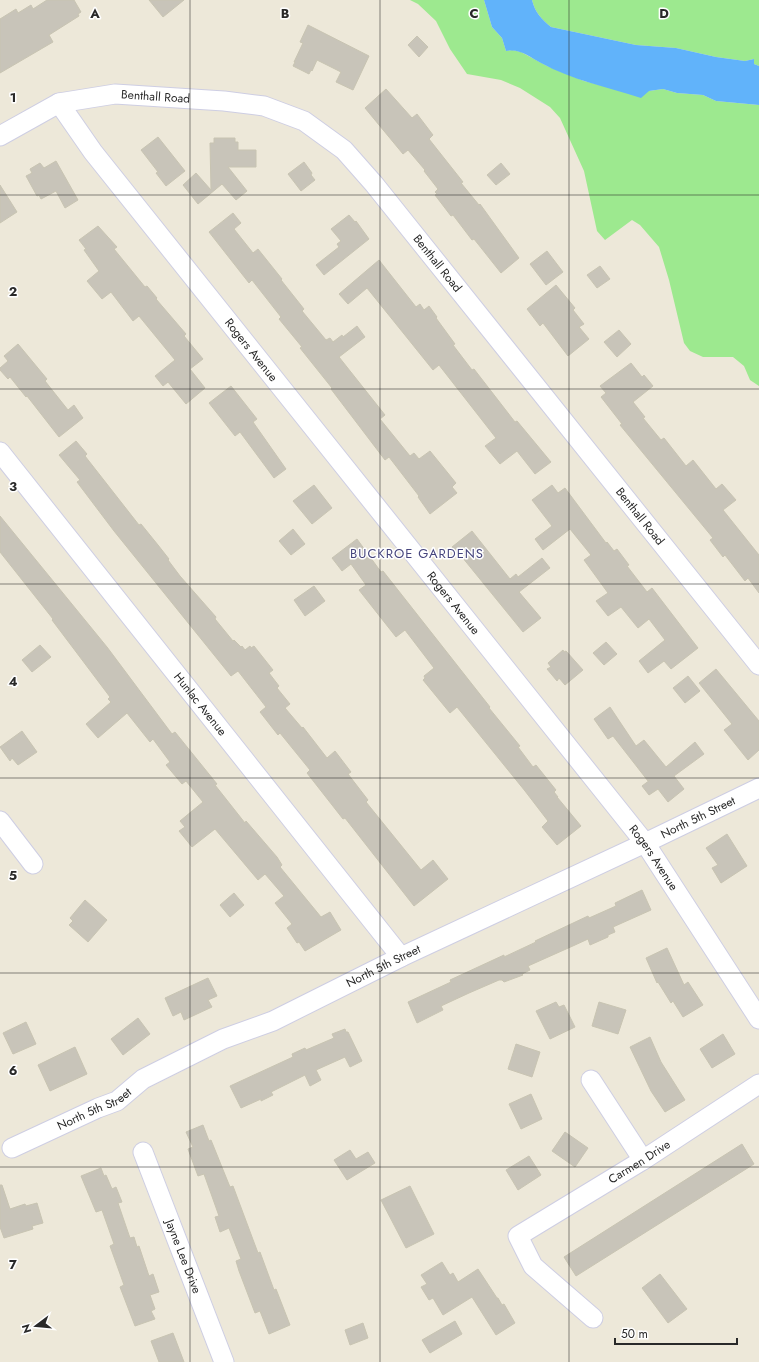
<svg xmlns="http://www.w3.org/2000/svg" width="759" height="1362" viewBox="0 0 759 1362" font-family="Jost,sans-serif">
<rect width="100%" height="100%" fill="#ede8d9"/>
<!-- green -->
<g fill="#9de98f">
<polygon points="410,0 484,0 492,27 502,38 506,51 512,50 521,52 547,66 584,81 608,87 649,91 663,89 677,93 703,95 716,101 759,105 759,386 750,380 744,366 733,357 703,357 690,351 684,343 669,280 659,247 640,225 632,220 605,240 597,231 584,171 560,118 550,107 520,88 501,80 467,74 450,49 436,21 418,4"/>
<path d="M532,0H759V66L754,64V59L745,61L716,57L676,48L636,45L551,27C541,19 535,12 532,0Z"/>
</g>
<!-- water -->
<path fill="#61b3fa" d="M484,0H532C535,12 541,19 551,27L636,45L676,48L716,57L745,61L754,59V64L759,66V105L716,101L703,95L677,93L663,89L649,91L641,98C607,87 572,80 541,63C530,57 519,48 506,51L502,38L492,27Z"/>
<!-- building -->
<g fill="#c8c4b9" stroke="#c8c4b2">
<polygon points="47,0 74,0 81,12 78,14 79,16 49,35 53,42 0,73 0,19 16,9 18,13 31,5 33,9"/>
<polygon points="149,0 184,0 163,17"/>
<polygon points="308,25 369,56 353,90 336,82 341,72 317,60 312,71 311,70 309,74 293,66 295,62 294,62 303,43 300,42"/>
<polygon points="417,36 428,47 419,57 408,45"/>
<polygon points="386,89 412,118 417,114 433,135 429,139 463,182 461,183 479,205 480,204 519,258 501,273 478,244 474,239 472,240 453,215 451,216 435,195 437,194 435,192 438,189 424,171 425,170 408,150 403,154 365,108"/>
<polygon points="158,137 185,171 166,186 156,173 158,172 141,150"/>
<polygon points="214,138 235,138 235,142 238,142 238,150 256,150 256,167 228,167 247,191 236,200 222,184 198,204 183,185 196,173 211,190 210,143 214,143"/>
<polygon points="56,161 78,200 65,208 56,191 41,199 39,195 37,196 26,176 32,173 30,169 40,163 44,168"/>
<polygon points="304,162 312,173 311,175 315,180 301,191 288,174"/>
<polygon points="501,163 510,174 496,185 487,175"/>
<polygon points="0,185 17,212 0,223"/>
<polygon points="233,213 241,223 234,229 253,253 258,249 282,279 281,280 304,309 302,311 326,340 330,338 333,342 342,335 343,337 357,326 365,337 339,357 385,415 380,419 410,456 414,453 419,459 430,451 456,483 452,487 457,493 430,514 418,497 419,496 389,457 385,460 331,389 332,388 300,348 302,347 279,319 281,317 252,280 249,283 209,232"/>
<polygon points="349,215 355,222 356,221 369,239 324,275 316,265 339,247 337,244 341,241 331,229"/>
<polygon points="98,226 117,247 114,249 145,287 147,286 157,298 156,299 186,334 184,336 203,359 190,369 205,388 186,404 168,382 163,386 155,376 175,360 139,316 133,321 111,292 102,299 87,281 99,271 84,250 86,249 79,240"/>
<polygon points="547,251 563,272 546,285 530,264"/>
<polygon points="379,260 416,307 420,304 424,310 429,306 437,317 436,318 455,344 453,345 472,370 474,369 515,422 517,421 551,462 535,474 517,451 500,464 485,446 496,438 439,365 433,370 367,288 348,304 339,294"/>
<polygon points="600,266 610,279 597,288 587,275"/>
<polygon points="556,285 575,308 573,310 584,324 579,327 589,339 568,356 543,323 540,326 527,309"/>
<polygon points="619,330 631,344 617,357 604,342"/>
<polygon points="18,344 47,379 45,381 68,410 74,405 83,418 59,437 27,396 26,397 10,377 8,379 0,370 0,368 8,361 4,356"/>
<polygon points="631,363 642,377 644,375 653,386 633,402 645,417 643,418 661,440 664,438 686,466 693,460 716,489 722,484 736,500 723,510 759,555 759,593 748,578 745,581 725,555 723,557 710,540 713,538 620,425 622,424 601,397 606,393 600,386"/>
<polygon points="231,386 257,419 253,422 286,469 274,478 240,432 235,436 209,403"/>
<polygon points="76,441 87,454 85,456 139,525 141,524 158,545 169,559 168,560 180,576 216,617 215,619 233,641 234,640 241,647 242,646 245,650 250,646 251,648 254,646 273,670 269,673 279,686 277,688 290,704 285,708 302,728 303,727 327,758 335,751 351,772 348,774 368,800 366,802 421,870 433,860 448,879 414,906 345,818 343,819 307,773 310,770 280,733 278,735 260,712 266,707 238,671 231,676 114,531 77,482 80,480 59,455"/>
<polygon points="314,485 332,508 312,524 293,501"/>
<polygon points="552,485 558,493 565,488 606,543 607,542 614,551 617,549 629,565 627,566 647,592 652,588 698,648 671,669 664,661 648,673 639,661 665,640 649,619 638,628 621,607 608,616 596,601 608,593 584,560 591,555 570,529 543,550 535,539 552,526 532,500"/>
<polygon points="0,516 107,647 172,734 175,732 217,784 215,785 245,823 246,821 277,857 282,865 280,867 321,917 330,912 341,930 305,951 299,942 297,943 287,928 292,924 275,903 284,896 265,874 258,880 215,829 192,847 179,831 185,827 180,821 203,802 186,781 182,784 166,765 170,762 153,739 150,742 127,713 98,738 86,724 111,702 108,699 110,697 52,620 53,619 0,552"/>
<polygon points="293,529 305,544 291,555 279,541"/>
<polygon points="472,531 510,579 516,574 518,577 542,558 550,568 519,592 541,618 523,632 462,557 460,558 452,547"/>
<polygon points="357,539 381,572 383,571 490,707 489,708 520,746 518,747 533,767 536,765 556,790 554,792 558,797 557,797 581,826 557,845 542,827 548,821 525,791 457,707 450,713 423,680 425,678 424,676 434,668 405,630 396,637 359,590 366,585 351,564 342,571 332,558"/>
<polygon points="314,586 325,601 305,616 294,600"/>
<polygon points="606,642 617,654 604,665 593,653"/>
<polygon points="40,645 51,657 32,672 22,660"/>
<polygon points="563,650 564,652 566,651 583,670 565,685 559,678 557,681 547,669 551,667 548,663"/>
<polygon points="716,669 759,721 759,750 748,760 724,730 732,724 699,683"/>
<polygon points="688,676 700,691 685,703 673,688"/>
<polygon points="610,707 636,746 644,740 666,767 695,742 704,754 674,776 684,789 668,802 658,789 649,795 642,786 650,780 648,781 613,736 608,739 594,719"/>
<polygon points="22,731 37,752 18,765 12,758 10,761 0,747"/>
<polygon points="727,834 747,866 721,883 712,868 718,865 706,848"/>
<polygon points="642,890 651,910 613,927 615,932 608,935 608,937 590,945 588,939 575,945 528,966 530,970 522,974 523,975 504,982 502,980 499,980 469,993 441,1006 443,1010 417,1023 408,1002 451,982 450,980 504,955 504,957 536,942 535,941 588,916 589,918 616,906 615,903"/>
<polygon points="234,893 244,905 230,917 220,905"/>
<polygon points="85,900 107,920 88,942 69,925 73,921 70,918"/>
<polygon points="667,948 684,985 688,982 703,1005 683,1017 673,1001 671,1003 658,982 657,983 646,958"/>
<polygon points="208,978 217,996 208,1000 212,1007 184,1020 181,1012 173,1016 165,998"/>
<polygon points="556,1002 559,1007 564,1005 575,1027 550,1039 536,1011"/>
<polygon points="599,1002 626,1010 618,1034 592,1026"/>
<polygon points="138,1018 150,1034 123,1055 111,1039"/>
<polygon points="26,1022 36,1044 13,1054 3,1033"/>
<polygon points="345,1029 346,1032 348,1032 362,1061 350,1067 345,1057 316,1070 321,1080 310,1086 305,1075 271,1092 273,1095 261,1101 261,1099 241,1108 230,1086 293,1057 292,1054 305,1048 306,1050 334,1038 332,1034"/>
<polygon points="723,1034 735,1054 712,1068 700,1049"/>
<polygon points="650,1037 661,1062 685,1100 665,1112 651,1091 630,1047"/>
<polygon points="516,1044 540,1052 532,1077 508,1069"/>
<polygon points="75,1047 87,1074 50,1091 38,1065"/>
<polygon points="531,1094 542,1119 521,1129 509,1104"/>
<polygon points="203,1125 209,1141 211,1140 230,1187 233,1186 258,1253 260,1252 274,1290 276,1289 290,1325 269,1334 260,1311 255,1313 239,1271 236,1261 241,1259 229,1228 220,1232 215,1217 219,1216 204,1174 198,1176 188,1149 193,1147 186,1132"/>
<polygon points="565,1132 588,1148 575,1167 552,1151"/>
<polygon points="742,1144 754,1164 576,1276 564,1257"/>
<polygon points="350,1150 356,1159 368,1152 375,1163 347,1180 334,1160"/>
<polygon points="529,1156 541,1175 518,1190 506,1170"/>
<polygon points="101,1168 104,1176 106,1175 112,1189 116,1187 122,1202 118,1203 130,1238 134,1237 137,1247 139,1246 149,1276 153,1274 159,1292 150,1295 155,1309 151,1311 155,1319 135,1326 120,1287 124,1285 110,1246 114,1244 102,1210 96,1212 81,1176"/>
<polygon points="0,1185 2,1185 10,1209 25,1204 26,1206 37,1203 43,1223 32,1226 33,1229 4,1238 0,1227"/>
<polygon points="410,1186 434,1234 406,1248 381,1200"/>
<polygon points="442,1262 450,1275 453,1273 458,1282 478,1269 497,1298 498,1298 502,1305 504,1304 515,1323 496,1335 472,1297 443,1315 433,1298 429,1300 421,1287 427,1284 421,1275"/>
<polygon points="660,1274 687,1309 668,1323 642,1288"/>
<polygon points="455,1321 462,1334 430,1353 422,1340"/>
<polygon points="363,1323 368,1338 350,1345 345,1330"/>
<polygon points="173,1333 184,1362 159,1362 151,1341"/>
</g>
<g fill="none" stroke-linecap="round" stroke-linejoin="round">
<!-- minor casing -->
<g stroke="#cecee3" stroke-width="21">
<g id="minor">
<path id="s1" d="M59,103L93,152L645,843L759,1019"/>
<path id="s2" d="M0,136L59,103L115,94L224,101L264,106L304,121L344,150L374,184L759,665"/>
<path id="s3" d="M0,452L401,957"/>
<polyline points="0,821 33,864"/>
<polyline points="591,1080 643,1160"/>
<path id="s4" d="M12,1148L98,1108L117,1101L143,1079L223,1039L273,1021L401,957L645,843L759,788"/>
<path id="s5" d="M143,1152L224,1362"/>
<path id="s6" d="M593,1318L533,1266L518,1236L643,1160L759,1084"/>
</g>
</g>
<!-- minor -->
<use href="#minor" stroke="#fff" stroke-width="19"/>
</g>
<!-- grid -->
<path fill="none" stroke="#292929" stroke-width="1" stroke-opacity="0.55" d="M190,0V1362M380,0V1362M569,0V1362M0,195H759M0,389H759M0,584H759M0,778H759M0,973H759M0,1167H759"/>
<g text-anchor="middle" stroke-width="3" stroke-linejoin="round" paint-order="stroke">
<!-- street labels -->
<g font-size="12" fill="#292929" stroke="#fff">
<text dy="4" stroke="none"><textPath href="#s2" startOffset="165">Benthall Road</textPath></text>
<text dy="4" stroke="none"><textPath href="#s2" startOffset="513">Benthall Road</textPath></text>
<text dy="4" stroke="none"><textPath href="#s1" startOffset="313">Rogers Avenue</textPath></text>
<text dy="4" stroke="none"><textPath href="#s2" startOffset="837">Benthall Road</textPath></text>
<text dy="4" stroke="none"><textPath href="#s1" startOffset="637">Rogers Avenue</textPath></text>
<text dy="4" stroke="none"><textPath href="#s3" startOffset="322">Hunlac Avenue</textPath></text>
<text dy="4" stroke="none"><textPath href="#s4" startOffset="763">North 5th Street</textPath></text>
<text dy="4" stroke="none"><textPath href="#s1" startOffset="961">Rogers Avenue</textPath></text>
<text dy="4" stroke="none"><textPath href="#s4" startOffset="415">North 5th Street</textPath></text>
<text dy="4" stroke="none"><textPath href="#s4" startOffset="91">North 5th Street</textPath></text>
<text dy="4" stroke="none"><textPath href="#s6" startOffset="255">Carmen Drive</textPath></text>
<text dy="4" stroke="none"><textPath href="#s5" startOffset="112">Jayne Lee Drive</textPath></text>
</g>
<!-- neighbourhood labels -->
<g font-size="13" letter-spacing="1" fill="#46457d" stroke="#fff">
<text x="417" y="558">BUCKROE GARDENS</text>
</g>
</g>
<g font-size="13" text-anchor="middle" font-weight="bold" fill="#292929" stroke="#fff" stroke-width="3" stroke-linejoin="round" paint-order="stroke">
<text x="95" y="18">A</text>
<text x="285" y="18">B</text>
<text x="474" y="18">C</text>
<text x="664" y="18">D</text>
<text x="13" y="102">1</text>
<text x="13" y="296">2</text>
<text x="13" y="491">3</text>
<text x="13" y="686">4</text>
<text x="13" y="880">5</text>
<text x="13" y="1075">6</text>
<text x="13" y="1269">7</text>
</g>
<!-- north arrow -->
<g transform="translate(36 1326) rotate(254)" stroke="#ffffff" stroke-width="3" paint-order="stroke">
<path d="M0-3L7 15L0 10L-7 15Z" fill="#292929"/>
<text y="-6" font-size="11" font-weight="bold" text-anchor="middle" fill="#292929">N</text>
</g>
<!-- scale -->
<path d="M615 1338v6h122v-6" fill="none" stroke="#292929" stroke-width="2"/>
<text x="621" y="1338" font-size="12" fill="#292929" stroke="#ffffff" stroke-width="3" paint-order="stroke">50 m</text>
</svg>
